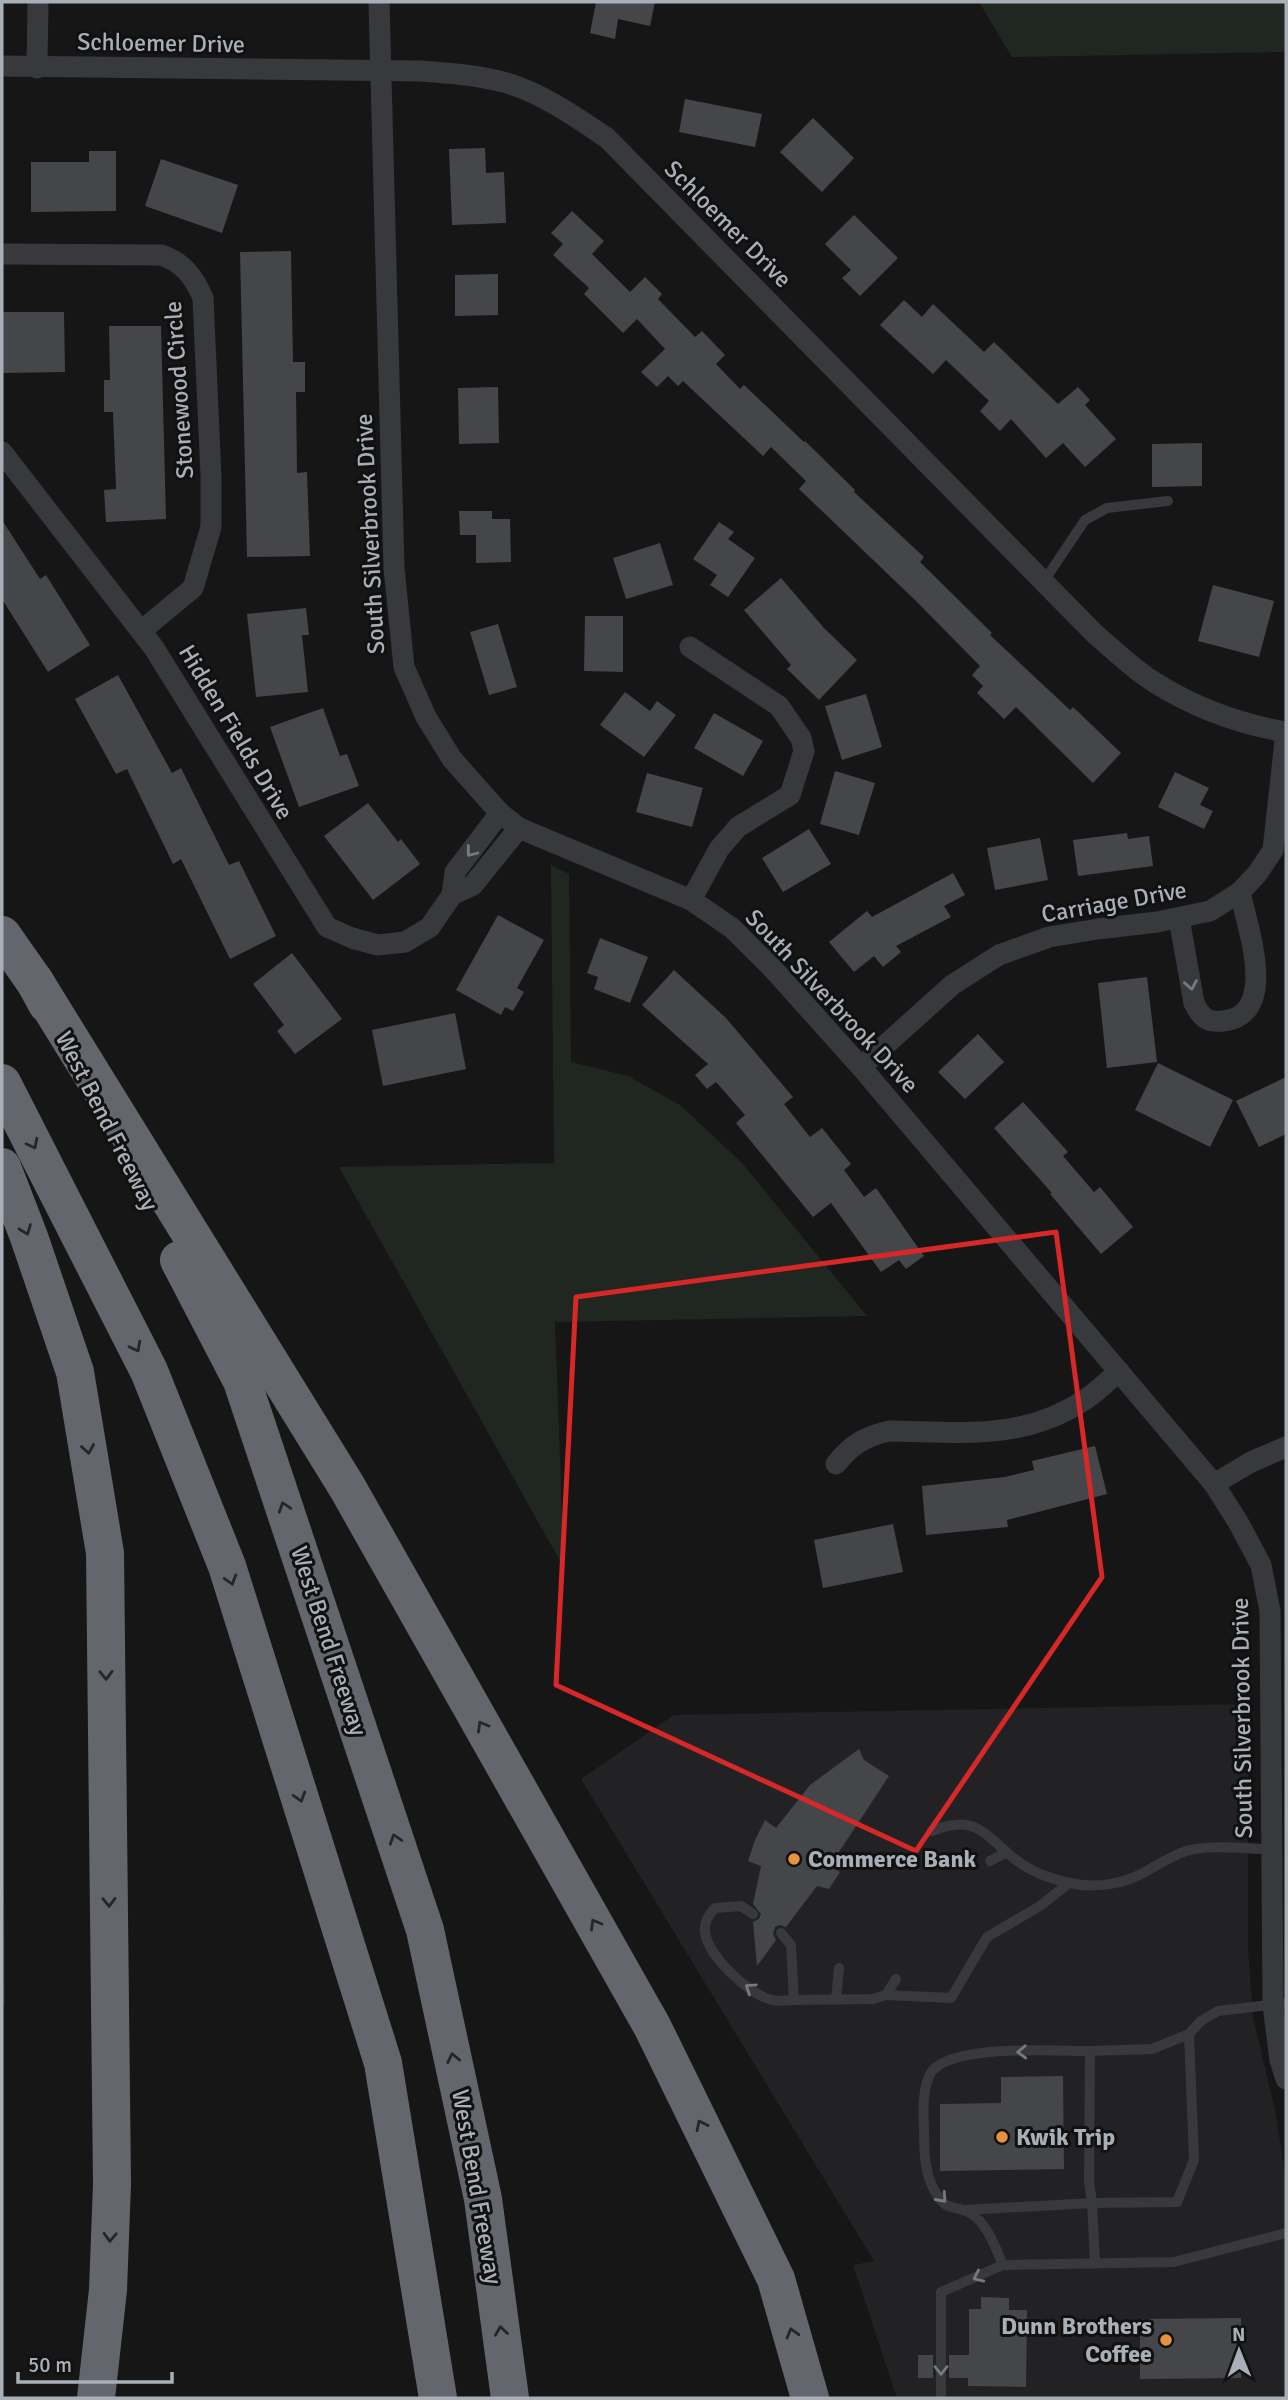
<svg xmlns="http://www.w3.org/2000/svg" width="1288" height="2400" viewBox="0 0 1288 2400" font-family="Signika,sans-serif">
<rect width="100%" height="100%" fill="#161617"/>
<!-- built -->
<polygon fill="#222224" points="1248,1704 1248,1951 1253,2017 1275,2110 1286,2180 1286,2398 897,2398 853,2265 874,2261 581,1779 674,1715"/>
<!-- green -->
<g fill="#202720">
<polygon points="979,2 1286,2 1286,52 1012,57"/>
<polygon points="551,865 569,874 571,1062 628,1076 680,1105 742,1163 867,1316 555,1322 564,1568 339,1167 554,1163"/>
<polygon points="2,1875 4,1893 5,2005 2,2005"/>
</g>
<!-- building -->
<g fill="#45464a">
<polygon points="596,2 655,2 650,26 618,19 615,39 590,33"/>
<polygon points="685,99 762,114 755,147 679,132"/>
<polygon points="813,118 854,158 822,192 780,152"/>
<polygon points="485,148 486,173 504,172 506,223 452,225 449,149"/>
<polygon points="89,151 116,151 116,211 31,212 31,162 89,162"/>
<polygon points="161,159 238,185 222,233 145,206"/>
<polygon points="572,211 604,241 592,254 630,292 645,277 662,294 658,299 695,337 702,331 725,355 716,364 740,389 744,385 804,442 805,441 855,490 854,492 924,557 920,562 992,633 990,635 1070,710 1073,707 1121,753 1093,783 1016,707 1004,719 977,693 983,686 972,675 980,666 916,601 799,489 806,481 771,447 763,456 683,381 678,386 668,376 657,387 641,372 665,349 637,319 623,333 584,294 589,288 553,255 563,244 551,233"/>
<polygon points="854,215 898,258 860,296 842,278 851,270 825,244"/>
<polygon points="291,251 293,362 305,362 305,392 296,392 297,473 307,472 310,556 247,557 240,252"/>
<polygon points="498,274 498,315 455,316 455,275"/>
<polygon points="904,300 922,317 933,304 984,352 994,342 1058,404 1078,387 1090,400 1085,405 1116,439 1085,467 1063,443 1046,458 1011,419 1000,431 980,411 989,401 946,360 933,374 880,325"/>
<polygon points="2,312 64,312 65,372 2,373"/>
<polygon points="109,326 161,326 166,519 106,522 104,490 116,489 113,412 104,412 104,380 110,380"/>
<polygon points="498,387 499,443 459,444 458,388"/>
<polygon points="1202,443 1202,486 1152,487 1152,444"/>
<polygon points="459,511 492,511 492,519 510,519 511,562 476,563 476,535 460,535"/>
<polygon points="2,520 40,579 46,575 90,645 48,672 2,599"/>
<polygon points="719,522 734,532 728,539 755,558 728,597 710,585 717,575 693,559"/>
<polygon points="660,543 673,585 626,599 613,558"/>
<polygon points="781,578 824,628 857,660 819,700 787,669 791,665 744,610"/>
<polygon points="1213,585 1274,601 1259,657 1198,641"/>
<polygon points="306,608 309,635 302,635 308,692 256,697 247,614"/>
<polygon points="585,616 623,616 623,672 584,671"/>
<polygon points="498,624 517,687 489,695 470,632"/>
<polygon points="118,675 172,773 181,768 229,865 239,861 276,936 230,959 181,859 173,864 127,769 116,774 75,699"/>
<polygon points="625,692 650,711 657,701 676,715 644,757 600,725"/>
<polygon points="866,694 882,747 842,760 825,706"/>
<polygon points="323,708 340,756 347,754 359,786 299,807 270,727"/>
<polygon points="714,713 763,741 743,776 694,748"/>
<polygon points="835,771 875,783 859,835 820,824"/>
<polygon points="1175,772 1209,788 1200,805 1213,811 1204,829 1158,807"/>
<polygon points="647,773 703,788 692,827 636,812"/>
<polygon points="368,803 398,842 401,839 420,864 373,900 324,836"/>
<polygon points="809,829 831,864 783,892 762,858"/>
<polygon points="1127,833 1128,839 1149,836 1153,866 1078,876 1073,840"/>
<polygon points="1040,838 1048,880 995,890 987,848"/>
<polygon points="953,873 965,895 944,906 951,917 896,946 901,952 883,967 874,956 854,972 829,942 867,911 872,917"/>
<polygon points="498,915 544,940 517,988 524,992 513,1011 505,1007 501,1015 456,990"/>
<polygon points="600,938 648,957 630,1003 594,989 598,977 587,973"/>
<polygon points="292,953 342,1019 295,1054 277,1031 284,1025 253,984"/>
<polygon points="674,970 726,1018 793,1097 784,1104 810,1137 822,1128 851,1164 844,1170 864,1197 876,1188 924,1256 906,1269 899,1260 881,1272 831,1203 813,1217 736,1123 745,1115 716,1082 707,1089 695,1075 708,1064 642,1005"/>
<polygon points="1147,977 1157,1062 1107,1068 1098,983"/>
<polygon points="455,1013 466,1069 383,1086 372,1030"/>
<polygon points="978,1034 1004,1062 965,1099 938,1072"/>
<polygon points="1158,1063 1233,1100 1210,1147 1135,1110"/>
<polygon points="1286,1077 1286,1134 1259,1147 1236,1101"/>
<polygon points="1023,1102 1068,1152 1063,1156 1094,1192 1100,1187 1133,1227 1101,1254 1050,1194 1052,1193 994,1128"/>
<polygon points="1095,1446 1107,1494 1007,1520 1008,1527 926,1535 922,1486 1005,1477 1034,1470 1032,1461"/>
<polygon points="893,1524 903,1572 823,1588 814,1540"/>
<polygon points="859,1749 864,1760 889,1776 837,1855 842,1858 835,1869 840,1872 829,1889 817,1886 786,1927 780,1925 775,1927 773,1934 776,1940 757,1966 753,1922 759,1919 761,1914 753,1904 761,1866 748,1861 755,1840 765,1820 776,1828 810,1785"/>
<polygon points="1063,2076 1064,2169 940,2171 940,2104 1001,2103 1001,2077"/>
<polygon points="981,2297 1009,2298 1009,2310 1027,2310 1026,2387 968,2386 968,2378 949,2378 949,2355 969,2355 969,2309 981,2309"/>
<polygon points="1241,2318 1241,2378 1140,2379 1140,2319"/>
<rect x="918" y="2355" width="15" height="23"/>
</g>
<g fill="none" stroke-linecap="round" stroke-linejoin="round">
<!-- service -->
<g stroke="#37393c" stroke-width="10">
<polyline points="1044,581 1085,520 1107,508 1168,501"/>
<path d="M932,1831C977,1813 984,1835 1016,1860C1033,1873 1054,1880 1075,1884C1096,1888 1123,1884 1143,1873C1156,1866 1171,1856 1186,1851C1213,1844 1244,1849 1272,1849"/>
<polyline points="990,1861 1007,1852"/>
<path d="M753,1914L741,1906L715,1908C709,1915 704,1921 705,1932C707,1955 749,1995 772,2000C779,2002 787,2000 794,2000L791,1945L781,1933"/>
<polyline points="886,1995 951,1998 987,1937 1040,1906 1069,1883"/>
<polyline points="836,1999 839,1968"/>
<polyline points="794,2000 873,1999 886,1995 896,1979"/>
<polyline points="964,2210 1092,2203 1177,2202 1194,2160 1189,2034"/>
<polyline points="1095,2263 1092,2203 1089,2181 1090,2051 1152,2049 1189,2034 1201,2021 1218,2011 1286,2003"/>
<path d="M1003,2265C994,2245 986,2217 963,2210C954,2207 946,2208 940,2199C924,2180 924,2151 924,2127C923,2111 922,2083 933,2070C957,2044 1055,2051 1090,2051"/>
<polyline points="941,2398 941,2292 1003,2265 1174,2262 1286,2233"/>
</g>
<!-- minor -->
<g stroke="#37393c" stroke-width="21">
<polyline points="379,2 394,568 404,667 426,717 452,759 500,813 519,828 691,900 732,928 774,970 861,1067 1214,1484 1238,1522 1261,1565 1270,1611 1273,2005 1280,2060 1286,2079"/>
<path d="M2,66L420,71C449,73 478,75 507,83C543,94 576,117 607,138L1095,634C1114,650 1133,669 1154,682C1195,708 1239,724 1286,732"/>
<polyline points="37,68 38,2"/>
<path d="M2,254L161,255C183,262 194,277 203,298L211,476V527L193,588L141,631"/>
<polyline points="2,452 154,648 327,927 352,938 378,945 405,942 430,927 452,895 455,872 500,813"/>
<polyline points="690,647 779,706 801,738 804,751 790,795 738,827 719,849 691,900"/>
<polyline points="452,895 473,885 519,828"/>
<path d="M1179,918L1194,1003C1201,1017 1207,1023 1223,1021C1280,1015 1247,927 1240,892"/>
<polyline points="861,1067 952,985 999,955 1049,937 1098,929 1157,922 1210,911 1240,892 1257,874 1273,850 1286,732"/>
<path d="M836,1464C851,1445 865,1436 890,1431C961,1432 1024,1441 1086,1399C1098,1391 1109,1380 1119,1371"/>
<polyline points="1214,1484 1251,1462 1286,1447"/>
</g>
<!-- motorway -->
<g stroke="#63676d" stroke-width="38">
<polyline points="2,935 35,982 47,1004"/>
<polyline points="35,982 347,1487 652,2026 776,2279 810,2398"/>
<polyline points="2,1083 149,1371 227,1566 383,2063 438,2398"/>
<polyline points="2,1167 29,1237 75,1372 105,1553 112,2184 108,2290 96,2398"/>
<polyline points="179,1260 242,1381 425,1930 483,2199 510,2398"/>
</g>
</g>
<!-- one-way arrows -->
<defs><path id="oneway-chevron" d="M-2-3.5L2.5 0L-2 3.5" fill="none" stroke-width="1.6" stroke-linecap="round" stroke-linejoin="round" transform="scale(1.75)"/></defs>
<g stroke="#757a80">
<use href="#oneway-chevron" transform="translate(471 852) rotate(128)"/>
<use href="#oneway-chevron" transform="translate(1191 985) rotate(80)"/>
<use href="#oneway-chevron" transform="translate(750 1988) rotate(-146)"/>
<use href="#oneway-chevron" transform="translate(1022 2052) rotate(178)"/>
<use href="#oneway-chevron" transform="translate(942 2198) rotate(48)"/>
<use href="#oneway-chevron" transform="translate(978 2277) rotate(155)"/>
<use href="#oneway-chevron" transform="translate(941 2370) rotate(90)"/>
</g>
<g stroke="#262629">
<use href="#oneway-chevron" transform="translate(33 1144) rotate(63)"/>
<use href="#oneway-chevron" transform="translate(26 1230) rotate(69)"/>
<use href="#oneway-chevron" transform="translate(136 1347) rotate(63)"/>
<use href="#oneway-chevron" transform="translate(88 1449) rotate(81)"/>
<use href="#oneway-chevron" transform="translate(284 1507) rotate(-108)"/>
<use href="#oneway-chevron" transform="translate(231 1580) rotate(73)"/>
<use href="#oneway-chevron" transform="translate(106 1675) rotate(89)"/>
<use href="#oneway-chevron" transform="translate(482 1726) rotate(-120)"/>
<use href="#oneway-chevron" transform="translate(300 1797) rotate(73)"/>
<use href="#oneway-chevron" transform="translate(395 1839) rotate(-108)"/>
<use href="#oneway-chevron" transform="translate(109 1902) rotate(89)"/>
<use href="#oneway-chevron" transform="translate(595 1924) rotate(-120)"/>
<use href="#oneway-chevron" transform="translate(453 2058) rotate(-102)"/>
<use href="#oneway-chevron" transform="translate(701 2125) rotate(-116)"/>
<use href="#oneway-chevron" transform="translate(110 2237) rotate(92)"/>
<use href="#oneway-chevron" transform="translate(501 2331) rotate(-98)"/>
<use href="#oneway-chevron" transform="translate(792 2333) rotate(-106)"/>
</g>
<!-- marked area -->
<path fill="none" stroke="#d62828" stroke-width="5" stroke-linejoin="round" d="M1056,1232L1102,1577L916,1851L556,1685L576,1297Z"/>
<!-- markers -->
<g fill="#e7923e" stroke="#111112" stroke-width="2.5">
<circle cx="794" cy="1859" r="7"/>
<circle cx="1002" cy="2137" r="7"/>
<circle cx="1166" cy="2340" r="7"/>
</g>
<g text-anchor="middle" stroke-width="6" stroke-linejoin="round" paint-order="stroke">
<!-- street labels -->
<g font-size="24" fill="#a8afb7" stroke="#111112">
<text transform="translate(161 43) rotate(1)" y="8">Schloemer Drive</text>
<text transform="translate(728 224) rotate(45)" y="8">Schloemer Drive</text>
<text transform="translate(179 390) rotate(-94)" y="8">Stonewood Circle</text>
<text transform="translate(370 534) rotate(-93)" y="8">South Silverbrook Drive</text>
<text transform="translate(236 732) rotate(59)" y="8">Hidden Fields Drive</text>
<text transform="translate(1114 902) rotate(-10)" y="8">Carriage Drive</text>
<text transform="translate(832 1001) rotate(47)" y="8">South Silverbrook Drive</text>
<text transform="translate(107 1121) rotate(63)" y="8">West Bend Freeway</text>
<text transform="translate(329 1641) rotate(72)" y="8">West Bend Freeway</text>
<text transform="translate(1242 1718) rotate(-91)" y="8">South Silverbrook Drive</text>
<text transform="translate(477 2187) rotate(80)" y="8">West Bend Freeway</text>
</g>
<!-- poi labels -->
<g font-size="24" font-weight="bold" fill="#a8afb7" stroke="#111112" text-anchor="start">
<text x="808" y="1867">Commerce Bank</text>
<text x="1016" y="2145">Kwik Trip</text>
<text x="1152" y="2334" text-anchor="end">Dunn Brothers<tspan x="1152" dy="28">Coffee</tspan></text>
</g>
</g>
<!-- border -->
<rect width="1288" height="2400" fill="none" stroke="#a8afb7" stroke-width="7"/>
<!-- north arrow -->
<g transform="translate(1239 2351) rotate(359)" stroke="#111112" stroke-width="5" paint-order="stroke">
<path d="M0-5L12 26L0 18L-12 26Z" fill="#a8afb7"/>
<text y="-10" font-size="19" font-weight="bold" text-anchor="middle" fill="#a8afb7">N</text>
</g>
<!-- scale -->
<path d="M18 2372v10h154v-10" fill="none" stroke="#a8afb7" stroke-width="3.5"/>
<text x="28" y="2372" font-size="21" fill="#a8afb7" stroke="#111112" stroke-width="5" paint-order="stroke">50 m</text>
</svg>
